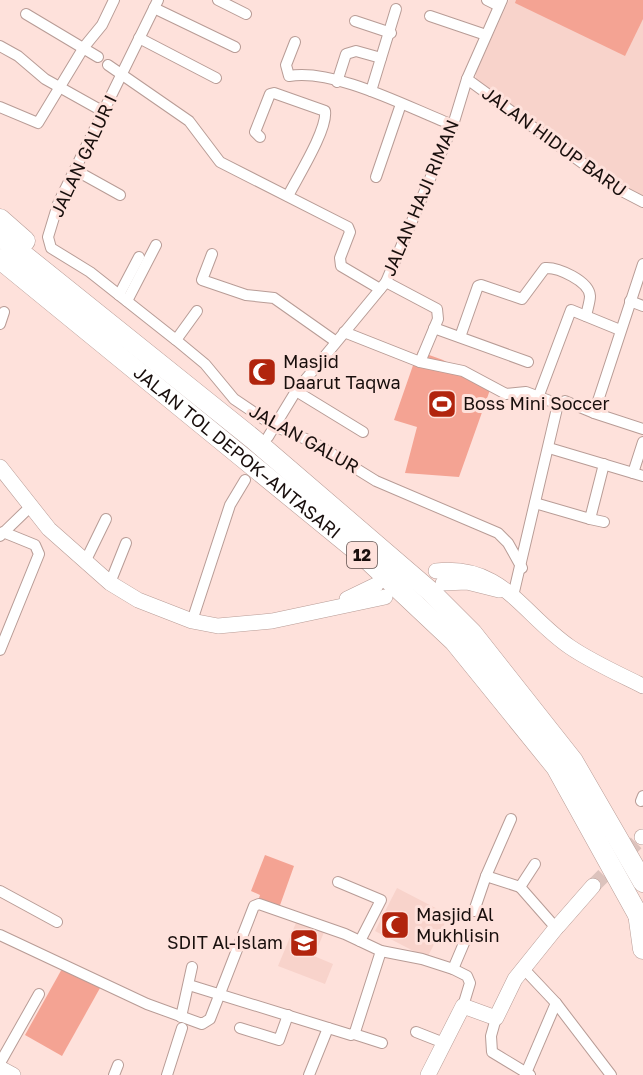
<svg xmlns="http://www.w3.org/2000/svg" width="643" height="1075" viewBox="0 0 643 1075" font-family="'Golos Text',sans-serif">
<rect width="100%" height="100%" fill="#fee1db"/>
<!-- built -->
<g fill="#f8d3cb">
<polygon points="509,0 643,0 643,199 611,182 510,110 499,94 476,83 476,72"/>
<polygon points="397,888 449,915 427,958 375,931"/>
<polygon points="298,918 325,930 314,956 333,964 325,984 278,966"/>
</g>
<!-- green -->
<g fill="#f4a393">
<polygon points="516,0 643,0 643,19 625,56 515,3"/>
<polygon points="418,351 443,360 491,387 459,477 405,473 417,427 394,420"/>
<polygon points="265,855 294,866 279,908 258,901 260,895 251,891"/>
<polygon points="63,967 100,988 62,1056 25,1035"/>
</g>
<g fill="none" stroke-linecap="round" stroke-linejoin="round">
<!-- secondary-tunnel -->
<polyline stroke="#dcc2bc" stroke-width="15" stroke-dasharray="15 8" stroke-linecap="butt" points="593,886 642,837"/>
<!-- street casing -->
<g stroke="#b89c96" stroke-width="12">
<g id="street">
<polyline points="158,0 58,204 48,237 51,248 90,272 176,340 205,364 234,399 274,426 313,442 376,481 498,533 508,543 522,568"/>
<polyline points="218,0 246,14"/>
<polyline points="487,0 499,6"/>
<polyline points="154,8 235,47"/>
<polyline points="26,14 98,57"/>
<polyline points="430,16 486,35"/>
<polyline points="355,21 391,33"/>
<polyline points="139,38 216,78"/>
<path d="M295,42L286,65L289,76C335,68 409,108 453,125"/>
<polyline points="0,46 18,56 45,79 104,112"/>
<polyline points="108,65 189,121 220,162 348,227 350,232 340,258 341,266 380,289"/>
<polyline points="467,79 618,189 643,202"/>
<polyline points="337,82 346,54 356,51 381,58"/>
<polyline points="371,91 396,9"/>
<polyline points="0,107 38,123 84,47 102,25 114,0"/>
<path d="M260,137L255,132L270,94L274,93L325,111C328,129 297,178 288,196"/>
<polyline points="75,170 120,195"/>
<polyline points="376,177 401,104"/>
<polyline points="212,254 202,280 246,295 274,298 335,341"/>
<polyline points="386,282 437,309 438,319 420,362"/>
<polyline points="119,295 139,257"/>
<polyline points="127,301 156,245"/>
<polyline points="630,301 643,306"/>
<polyline points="0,324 4,312"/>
<polyline points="434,328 528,362"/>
<polyline points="344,332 420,362 463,371 506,394 526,392 558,404"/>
<path d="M460,337L478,286L481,285L522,299L545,268C558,267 589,281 590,296C590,302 587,310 586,316"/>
<polyline points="176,340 197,311"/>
<polyline points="296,391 363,432"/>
<polyline points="539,395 571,310 620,330"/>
<polyline points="594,413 643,429"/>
<polyline points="268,437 296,391 386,282 453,125 467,79 502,0"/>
<polyline points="549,448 643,476"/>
<polyline points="633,473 643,442"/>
<polyline points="535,503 590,519 604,464"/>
<polyline points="590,519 604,522"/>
<polyline points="0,536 30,507"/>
<polyline points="85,562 106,519"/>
<polyline points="110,583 126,543"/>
<polyline points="513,596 558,404 565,401 594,413 643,264"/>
<polyline points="192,621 230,505 245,480"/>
<polyline points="0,650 39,554 35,545 3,532"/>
<polyline points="641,801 643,796"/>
<polyline points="535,864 520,887 556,928 558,926"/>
<polyline points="486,876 511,819"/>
<polyline points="338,882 381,900 360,941"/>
<polyline points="0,891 57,922"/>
<polyline points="474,911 486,876 520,887"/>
<polyline points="0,935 147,1004 202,1024 210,1019 254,906 259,904 345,934 381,951 422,959 453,969 467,976 470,983 463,1006"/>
<polyline points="523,968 556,1003 611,1075"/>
<polyline points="453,969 467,936"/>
<polyline points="189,985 351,1035 355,1032 381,951"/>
<polyline points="181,1017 192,967"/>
<polyline points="496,1018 491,1036 492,1052 530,1075"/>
<polyline points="240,1028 279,1040 288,1015"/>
<polyline points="416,1032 444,1043"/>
<polyline points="354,1034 382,1043"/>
<polyline points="0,1063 39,994"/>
<polyline points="526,1073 556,1003"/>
<polyline points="114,1075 118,1065"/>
<polyline points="167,1075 182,1028"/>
<polyline points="309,1075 328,1028"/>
</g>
</g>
<!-- secondary casing -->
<g stroke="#b89c96" stroke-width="16">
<g id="secondary">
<polyline points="0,467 49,529 110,583 138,600 192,621 218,626 272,621 385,597"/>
<path d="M436,571C503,564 522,614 570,647C592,662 619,674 643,686"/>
<polyline points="443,583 467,582 499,590"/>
<polyline points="347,599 376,585"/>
<polyline points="642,837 643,837"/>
<polyline points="558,926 593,886"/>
<polyline points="0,1068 13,1075"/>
<polyline points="428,1075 463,1006 496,1018 515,979 556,928"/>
</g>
</g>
<!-- highway casing -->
<g stroke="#b89c96" stroke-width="21">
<g id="highway">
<polyline points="0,219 25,241"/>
<polyline points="0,236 253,439 431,592 472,633 573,761 643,882"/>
<path id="s1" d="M0,259L367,559L454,641L556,767L643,924"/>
<polyline points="638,913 643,949"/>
</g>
</g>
<!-- street -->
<use href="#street" stroke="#fff" stroke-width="10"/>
<!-- secondary -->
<use href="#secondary" stroke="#fff" stroke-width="15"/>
<!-- highway -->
<use href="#highway" stroke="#fff" stroke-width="20"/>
</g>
<!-- icons -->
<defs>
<g id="mosque-square" transform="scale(1.5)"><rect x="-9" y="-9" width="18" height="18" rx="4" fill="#b1240d" stroke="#fee1db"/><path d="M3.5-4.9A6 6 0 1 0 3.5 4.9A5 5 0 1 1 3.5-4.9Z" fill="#fff"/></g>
<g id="stadium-square" transform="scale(1.5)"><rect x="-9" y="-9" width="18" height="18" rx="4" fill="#b1240d" stroke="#fee1db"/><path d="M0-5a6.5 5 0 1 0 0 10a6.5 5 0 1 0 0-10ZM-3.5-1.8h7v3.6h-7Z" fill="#fff"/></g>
<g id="school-square" transform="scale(1.5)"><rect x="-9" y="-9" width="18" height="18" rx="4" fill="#b1240d" stroke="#fee1db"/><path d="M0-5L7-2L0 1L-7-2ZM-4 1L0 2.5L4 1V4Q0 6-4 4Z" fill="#fff"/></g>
</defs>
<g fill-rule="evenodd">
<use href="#mosque-square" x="262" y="372"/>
<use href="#stadium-square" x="442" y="404"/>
<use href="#mosque-square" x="395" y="925"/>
<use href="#school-square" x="304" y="943"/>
</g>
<g text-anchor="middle" stroke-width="6" stroke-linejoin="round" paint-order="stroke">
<!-- shield labels -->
<rect fill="#fee1db" stroke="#5e4e4b" stroke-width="1.5" x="347" y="542" width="30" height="26" rx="4.5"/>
<g font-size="16" font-weight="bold" fill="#190f0d">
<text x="362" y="561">12</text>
</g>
<!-- street labels -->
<g font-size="18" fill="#190f0d" stroke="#fee1db">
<text transform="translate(554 142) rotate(36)" y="6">JALAN HIDUP BARU</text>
<text transform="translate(84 156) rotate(-65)" y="6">JALAN GALUR I</text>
<text transform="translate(421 198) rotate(-67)" y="6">JALAN HAJI RIMAN</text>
<text transform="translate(304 439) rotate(29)" y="6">JALAN GALUR</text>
<text dy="6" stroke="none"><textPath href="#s1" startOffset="306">JALAN TOL DEPOK–ANTASARI</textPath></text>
</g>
<!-- poi labels -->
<g font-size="18" fill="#190f0d" stroke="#fee1db" text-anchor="start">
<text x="283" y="368">Masjid<tspan x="283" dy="21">Daarut Taqwa</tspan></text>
<text x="463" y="410">Boss Mini Soccer</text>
<text x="416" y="921">Masjid Al<tspan x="416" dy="21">Mukhlisin</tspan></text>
<text x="283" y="949" text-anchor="end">SDIT Al-Islam</text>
</g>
</g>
</svg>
